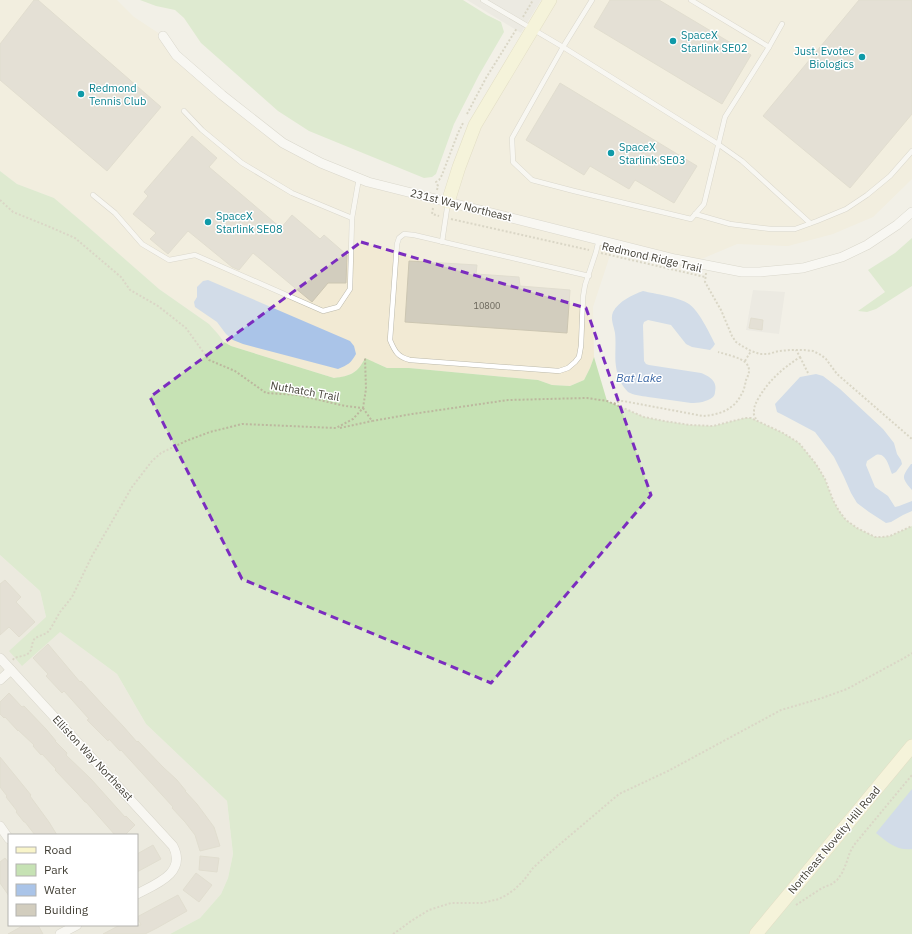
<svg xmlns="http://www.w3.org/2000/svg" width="912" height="934" viewBox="0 0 912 934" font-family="'IBM Plex Sans',sans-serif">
<rect width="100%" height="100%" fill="#f2f0e7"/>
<!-- residential -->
<path fill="#e5e3d6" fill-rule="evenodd" d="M0,555L40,591L46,617L59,631L117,674L146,724L227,801L233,854L228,878L221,894L200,918L170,934H0ZM9,835H137V925H9Z"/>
<!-- commercial -->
<polygon fill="#f2ead4" points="0,0 117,0 134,17 163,36 169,46 254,121 321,163 448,202 459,167 550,0 912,0 912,179 873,217 833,234 788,246 737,244 692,263 614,243 593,307 594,357 590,368 584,380 570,386 552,385 538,380 409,368 387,368 374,362 361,367 353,373 343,377 334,378 231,346 224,342 218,334 209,324 159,289 86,225 54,198 17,184 0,171"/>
<!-- industrial -->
<g fill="#e4e2dc">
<polygon points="467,0 541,0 521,33"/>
<polygon points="753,290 785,292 779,334 746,330"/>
</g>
<!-- green -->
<g fill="#c6e2b4">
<polygon points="140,0 463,0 487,15 501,22 504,32 479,75 454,124 436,174 432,177 424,178 309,131 278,111 201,43 184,18 175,10 156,6"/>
<path d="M0,171L17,184L54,198L86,225L159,289L209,324L218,334L224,342L231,346L334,378C350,376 358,373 365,358L387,368H409L538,380L552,385L570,386L584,380L590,368L594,357L607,401L644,417L664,421L690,425L713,426L745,418H751L783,433L799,443L816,464L825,479L833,500L839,511L846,520L857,528L875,537H882L890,536L912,526V934H170L200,918L221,894L228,878L233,854L227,801L146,724L117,674L60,632L22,666L9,651L46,617L40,591L0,555Z"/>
<polygon points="912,238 912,286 876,309 867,312 858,311 885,292 868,270 895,253"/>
</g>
<!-- water -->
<g fill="#aac4e8">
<path d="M208,280L350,341L354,346L356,354C351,363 348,365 338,369L243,344L233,340L226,334L217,322L195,307L194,302L197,297V287L203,281Z"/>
<path d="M643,291C655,294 679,297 689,304C699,311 709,332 715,344L713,347L710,350L692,347L686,344L671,325L648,320L644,322L643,325L644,361L646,364L649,365L701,373C709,376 718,381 715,392C715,394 714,396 713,397C707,402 698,403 691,403C677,401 663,399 648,397C642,396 633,395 628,392C625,389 622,385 621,382C612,364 617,351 615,333C614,326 610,319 613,312C619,301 632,295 643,291Z"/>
<path d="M816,374L823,376L840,389L883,429L894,443L897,454L901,460L902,464L896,472L892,474C889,467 886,452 876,455C873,457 870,459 867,461L866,465L875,487L888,496L895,507L899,506L912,501V511L903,515L891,522L886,523L869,512L857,503L851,493L844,477L834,457L815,432L783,415L777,412L775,404L800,377Z"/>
<path d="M911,464H912V490C901,477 902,477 911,464Z"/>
<path d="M912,789V849C897,851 887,842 876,833Z"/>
</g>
<!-- building -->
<g fill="#d2cdbe" stroke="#ccc6b2">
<polygon points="34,0 38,0 161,107 107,171 0,80 0,44"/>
<polygon points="610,0 659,0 751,55 722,104 594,27"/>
<polygon points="859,0 912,0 912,114 850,188 763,116"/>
<polygon points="560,83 697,166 674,203 635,180 629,189 590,166 584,175 526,140"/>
<polygon points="192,136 217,158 209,167 281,228 292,215 320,239 324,235 347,255 346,283 328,283 312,302 253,253 239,270 232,267 188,231 168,254 150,239 156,233 133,214 148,196 144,192"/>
<polygon points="409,261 477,265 476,274 519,277 520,286 570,290 567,333 405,322"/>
<polygon points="751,318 763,320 762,330 749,328"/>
<polygon points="5,580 21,597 16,602 35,622 19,637 9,627 0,635 0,584"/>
<polygon points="48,644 80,682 81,681 103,705 123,726 137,742 138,741 163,767 177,780 186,791 185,791 197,804 214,827 220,846 200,851 195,835 185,822 172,808 173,807 121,750 120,751 109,739 108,741 87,720 89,719 64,691 62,693 46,676 48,674 33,658"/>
<polygon points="9,693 22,707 24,706 46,729 56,741 55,741 67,753 66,755 91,779 125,817 126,816 135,825 125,835 115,835 86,802 85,802 77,793 55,770 56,769 42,754 41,755 33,746 34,745 18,730 18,731 5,717 4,718 0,714 0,702"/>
<polygon points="0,757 31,795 30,796 49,822 57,835 35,835 25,822 24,822 16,812 17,811 6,797 7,796 0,787"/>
<polygon points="153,845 161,859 137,872 137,854"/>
<polygon points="200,856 219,858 217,872 199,870"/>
<polygon points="5,858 9,863 9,896 0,883 0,862"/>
<polygon points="196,873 212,885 199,902 183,890"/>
<polygon points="178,895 187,911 157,928 145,934 103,934 120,925 141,925 137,917"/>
<polygon points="24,925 38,925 43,934 8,934"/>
</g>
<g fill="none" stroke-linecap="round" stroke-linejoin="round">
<!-- lane casing -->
<g stroke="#bcb9ab" stroke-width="5.5">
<g id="lane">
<polyline points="483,0 563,47 718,144 742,161 810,223"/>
<polyline points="592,0 563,47 512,138 513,162 532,180 574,191 691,219 704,204 725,117 769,47 691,0"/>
<polyline points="769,47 782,24"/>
<polyline points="184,111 202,130 242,163 292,193 352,218 359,178"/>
<polyline points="93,195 115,213 142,244 169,260 195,255 323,311 338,307 350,289 352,218"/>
<polyline points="695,214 730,224 771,229 795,229 817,221 846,209 867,195 890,176 912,151"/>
<polyline points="442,242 448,202"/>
<path d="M589,276L414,235L404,234L399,238L397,244L390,340C395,352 398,357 410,360L559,371L568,368L575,362L579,357L581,346L583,297L585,285L596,252L599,239"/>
</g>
</g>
<!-- street casing -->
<g stroke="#bcb9ab" stroke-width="10">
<g id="street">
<polyline points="163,36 176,55 222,95 283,143 321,163 368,182 675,259 742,272 760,272 803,268 842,257 867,245 897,225 912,212"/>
<path d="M0,658L173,846C187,873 156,884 137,894"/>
<polyline points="0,680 11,670"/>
<polyline points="0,826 9,839"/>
<polyline points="60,934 77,925"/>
</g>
</g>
<!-- secondary casing -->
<g stroke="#cdc89b" stroke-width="14">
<g id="secondary">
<polyline points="448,202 459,167 475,125 550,0"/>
<polyline points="756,934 912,746"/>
</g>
</g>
<!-- path -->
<g stroke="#bcb79e" stroke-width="2" stroke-dasharray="2 2" stroke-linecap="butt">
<polyline points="523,17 533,0"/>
<polyline points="467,114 486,78 517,28"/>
<polyline points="437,190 438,186 436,182 439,180 442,175 458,133 463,123"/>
<polyline points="0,200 13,212 50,227 75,238 121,277 130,290 158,306 186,328 209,360 235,371 266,393 298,395 345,406 363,408"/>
<polyline points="433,208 432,214 439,216"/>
<polyline points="451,219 589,250"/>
<polyline points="601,253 705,277"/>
<polyline points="706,273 705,282 721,310 732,336 736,342 742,346 751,351 760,354 768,354 779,351 790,350 804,350 813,351 821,355 826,359 837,374 912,439"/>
<polyline points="800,357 808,373"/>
<polyline points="745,361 751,351"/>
<path d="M614,404L616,402L623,401L703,416C718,415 734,410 741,395C744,391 745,385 746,380C749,374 751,369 746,363C742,358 725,354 718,352"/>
<polyline points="363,408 372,421 412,414 508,400 587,398 607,401 614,404 644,417 664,421 690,425 713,426 745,418 751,418 783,433 799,443 816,464 825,479 833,500 839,511 846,520 857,528 875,537 882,537 890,536 912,526"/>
<path d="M756,419C755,417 753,414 754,411C754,406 756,403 758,399C769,380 782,369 800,357L796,350"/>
<polyline points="340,428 372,421"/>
<polyline points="13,660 14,658 26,655 29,653 31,650 33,641 35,638 47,633 51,628 60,612 72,597 92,556 132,487 152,461 161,453 186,441 210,432 242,424 336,428 353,419 363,408 366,389 365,358"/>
<polyline points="796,905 822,888 832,884 837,880 842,873 846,864 850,852 854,845 912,775"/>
<polyline points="393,934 399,930 411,921 429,910 451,903 482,903 499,899 508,894 515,889 524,880 533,868 546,856 619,794 668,771 781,710 822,698 847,689 906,657 912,653"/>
</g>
<!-- lane -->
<use href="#lane" stroke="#fff" stroke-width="4.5"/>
<!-- street -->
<use href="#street" stroke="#fff" stroke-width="9"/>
<!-- secondary -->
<use href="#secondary" stroke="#f9f5ca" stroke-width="13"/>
</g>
<!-- marked area -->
<path d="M0 0H912V934H0ZM361,242L586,308L651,495L491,683L242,579L150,397Z" fill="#f2f0e7" fill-opacity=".55" fill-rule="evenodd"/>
<path fill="none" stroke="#7b2cbf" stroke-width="3" stroke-dasharray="8 5" stroke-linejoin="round" d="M361,242L586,308L651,495L491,683L242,579L150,397Z"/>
<!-- markers -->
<g fill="#0f9aa8" stroke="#fff" stroke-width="1.5">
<circle cx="673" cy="41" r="4"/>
<circle cx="862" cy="57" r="4"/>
<circle cx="81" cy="94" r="4"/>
<circle cx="611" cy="153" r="4"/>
<circle cx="208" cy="222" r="4"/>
</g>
<g text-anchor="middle" stroke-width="3" stroke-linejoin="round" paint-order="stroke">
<!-- number labels -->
<g font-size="9" fill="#686459">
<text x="487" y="309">10800</text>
</g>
<!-- culture labels -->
<g font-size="11" fill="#0d838f" stroke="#fff" text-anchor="start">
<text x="681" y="39">SpaceX<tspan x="681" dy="13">Starlink SE02</tspan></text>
<text x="854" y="55" text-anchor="end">Just. Evotec<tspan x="854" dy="13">Biologics</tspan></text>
<text x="89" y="92">Redmond<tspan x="89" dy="13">Tennis Club</tspan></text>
<text x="619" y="151">SpaceX<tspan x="619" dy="13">Starlink SE03</tspan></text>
<text x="216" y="220">SpaceX<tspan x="216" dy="13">Starlink SE08</tspan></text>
</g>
<!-- street labels -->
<g font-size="11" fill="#444137" stroke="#fff">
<text transform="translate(461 205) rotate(14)" y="4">231st Way Northeast</text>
<text transform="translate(652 257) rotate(13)" y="4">Redmond Ridge Trail</text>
<text transform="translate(305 391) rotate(10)" y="4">Nuthatch Trail</text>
<text transform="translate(93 758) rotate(47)" y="4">Elliston Way Northeast</text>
<text transform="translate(834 840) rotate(-50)" y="4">Northeast Novelty Hill Road</text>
</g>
<!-- water labels -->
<g font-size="12" font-style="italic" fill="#3b67a5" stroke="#fff">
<text x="639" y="382">Bat Lake</text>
</g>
</g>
<!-- legend -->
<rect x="8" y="834" width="130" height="92" fill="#ffffff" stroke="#b4b3af"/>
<rect x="16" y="847" width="20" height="6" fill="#f9f5ca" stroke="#b4b3af"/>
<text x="44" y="854" font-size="12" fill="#444137">Road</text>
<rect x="16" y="864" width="20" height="12" fill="#c6e2b4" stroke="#b4b3af"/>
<text x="44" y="874" font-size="12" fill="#444137">Park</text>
<rect x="16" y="884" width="20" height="12" fill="#aac4e8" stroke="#b4b3af"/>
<text x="44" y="894" font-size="12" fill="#444137">Water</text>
<rect x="16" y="904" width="20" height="12" fill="#d2cdbe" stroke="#b4b3af"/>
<text x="44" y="914" font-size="12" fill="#444137">Building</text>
</svg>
